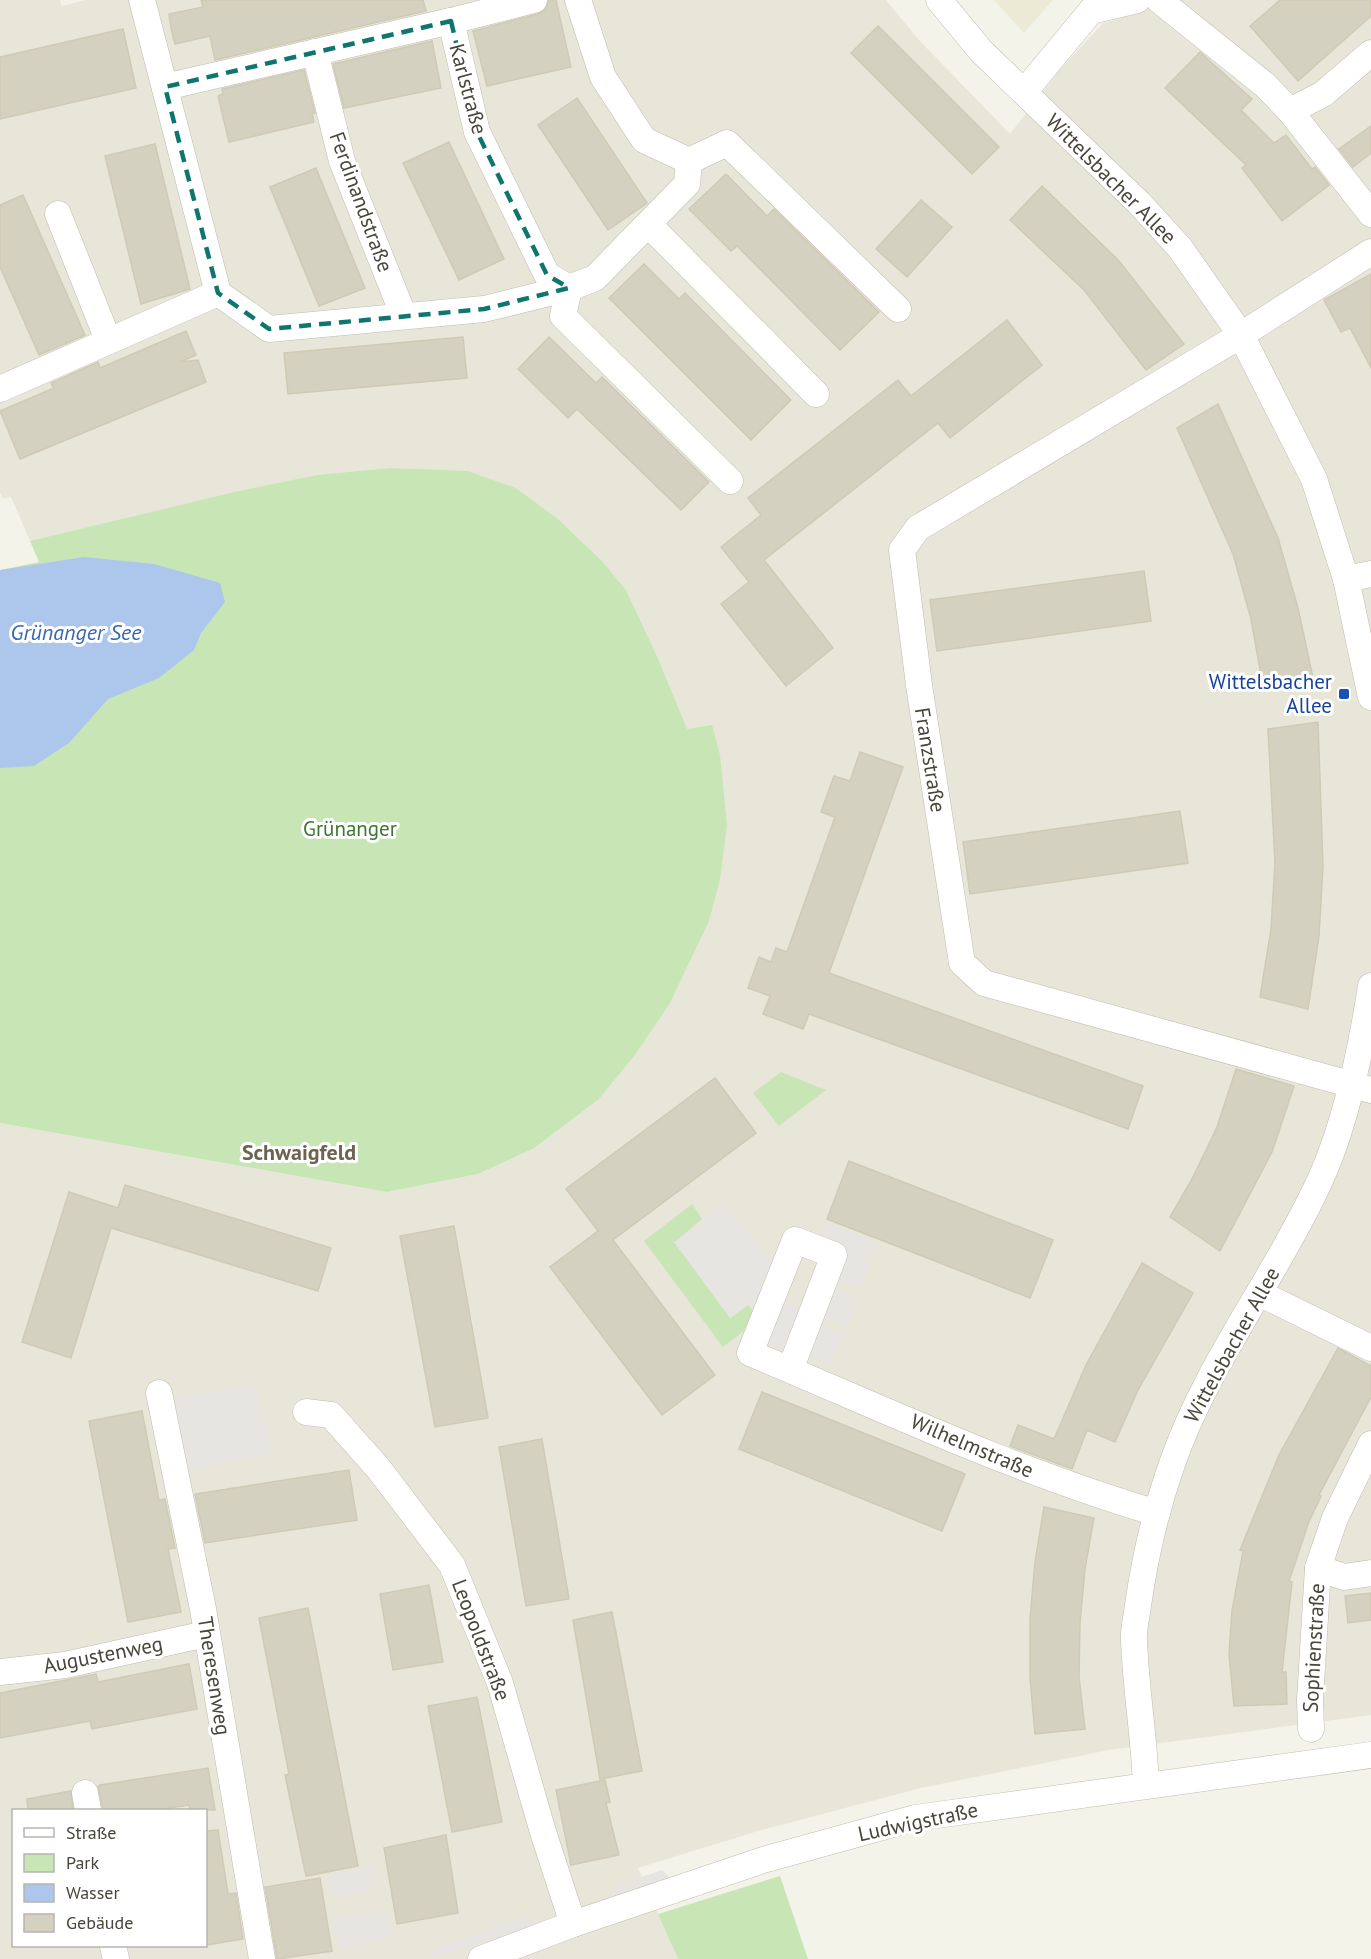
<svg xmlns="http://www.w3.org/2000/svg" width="1371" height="1959" viewBox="0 0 1371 1959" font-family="'PT Sans',sans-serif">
<rect width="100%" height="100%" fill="#f4f3ea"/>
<!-- residential -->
<path fill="#e8e6d9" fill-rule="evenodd" d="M0,0H60L62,6L85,0H886L918,39L1010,134L1058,72L1103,23L1122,18L1118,0H1371V1715L1109,1750L921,1788L758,1831L638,1868L678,1959H0V1123L387,1192L478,1174L536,1148L599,1099L635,1055L669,1005L687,730L657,656L626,590L602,561L558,519L516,488L389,468L317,475L30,541L11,497L3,499L0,492ZM14,1810H206V1946H14Z"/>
<!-- education -->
<polygon fill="#ecead5" points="994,0 1053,0 1024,33"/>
<!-- green -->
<g fill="#c8e5b6">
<polygon points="389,468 468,471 516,488 558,519 602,561 626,590 657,656 687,729 712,725 720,755 727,825 720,879 709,921 669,1005 635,1055 599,1099 535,1148 478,1174 387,1192 0,1123 0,570 39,562 30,541 239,491 317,475"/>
<polygon points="781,1072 826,1090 779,1126 753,1093"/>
<polygon points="692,1204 702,1219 675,1242 730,1318 748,1305 756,1314 752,1325 723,1347 644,1241"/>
<polygon points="780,1876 808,1959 678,1959 658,1914"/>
</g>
<!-- parking -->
<g fill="#e6e5e1">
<polygon points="725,1203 775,1267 760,1281 766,1289 756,1314 748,1305 730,1318 674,1242"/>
<polygon points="826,1221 878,1243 861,1288 841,1280 838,1289 858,1298 847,1327 827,1318 823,1326 843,1335 830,1365 800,1353 837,1255 817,1246"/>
<polygon points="785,1302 804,1310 787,1350 768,1342"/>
<polygon points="254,1384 272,1453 187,1470 170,1400"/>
<polygon points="371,1865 376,1888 332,1897 327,1875"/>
<polygon points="662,1870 670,1878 614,1898 616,1886"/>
<polygon points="385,1908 392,1936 341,1950 333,1920"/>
<polygon points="527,1916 535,1925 432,1959 434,1948"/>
</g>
<!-- water -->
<polygon fill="#acc6ec" points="84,557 154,564 220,583 225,602 201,633 194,650 159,678 108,699 69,743 34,766 0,768 0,570"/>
<!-- building -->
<g fill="#d5d1c1" stroke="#cfcab4" stroke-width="1.5">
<polygon points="201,0 423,0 426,11 215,60 210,36 175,44 171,28 169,14 203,7"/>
<polygon points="549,0 556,0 571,67 487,86 473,31 538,14 545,10"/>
<polygon points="1280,0 1371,0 1371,16 1298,81 1250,26"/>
<polygon points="878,26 999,147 972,174 851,53"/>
<polygon points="123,29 136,88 0,119 0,57"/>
<polygon points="432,41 441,88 344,108 333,64"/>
<polygon points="1200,52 1252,99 1241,110 1274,143 1286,135 1312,169 1315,167 1329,185 1282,221 1242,168 1246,165 1165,88"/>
<polygon points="304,70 315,113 312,114 314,122 229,142 218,96 223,94 222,89"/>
<polygon points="577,98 647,203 608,230 538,125"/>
<polygon points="1371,126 1371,153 1353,167 1339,149"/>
<polygon points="449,142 504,259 459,280 403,163"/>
<polygon points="155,144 190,289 141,304 105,156"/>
<polygon points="316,168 365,288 319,306 270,187"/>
<polygon points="726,174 767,216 774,209 879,312 840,350 737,246 731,251 689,209"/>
<polygon points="1042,186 1119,261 1184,344 1146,370 1084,290 1010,220"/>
<polygon points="23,195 85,335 39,355 0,267 0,205"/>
<polygon points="921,200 952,227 907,277 876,249"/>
<polygon points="644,264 679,299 685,293 791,400 751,440 609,298"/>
<polygon points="1371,274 1371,368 1350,328 1341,332 1324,300"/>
<polygon points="1007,320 1042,365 950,438 938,423 764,560 833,648 786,686 721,604 749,582 721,547 761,515 748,498 898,380 911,396"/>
<polygon points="186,331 196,355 180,362 198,360 206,382 20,459 0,411 54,388 51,383 98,362 100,368"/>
<polygon points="463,337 467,378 288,394 284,353"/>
<polygon points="549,337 596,383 602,377 709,482 681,510 577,409 568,418 518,369"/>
<polygon points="1218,404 1278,538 1298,608 1313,678 1263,686 1251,619 1233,554 1177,428"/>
<polygon points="1144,571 1151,621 937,651 930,600"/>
<polygon points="1318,722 1323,866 1319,936 1308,1009 1260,997 1271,929 1275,863 1268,729"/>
<polygon points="860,752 903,767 829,973 1143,1086 1128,1129 809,1014 803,1029 763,1014 770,996 748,988 759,957 771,962 776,948 787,952 835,817 821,812 834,776 850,781"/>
<polygon points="1180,811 1188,863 970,894 963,842"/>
<polygon points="1236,1069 1294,1086 1272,1152 1220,1251 1170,1217 1192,1179 1217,1127"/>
<polygon points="715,1078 756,1133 613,1240 715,1375 662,1415 550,1267 598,1231 566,1189"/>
<polygon points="849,1161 1053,1240 1030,1298 827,1219"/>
<polygon points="125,1185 331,1248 318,1291 111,1228 71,1358 22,1342 69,1192 118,1208"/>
<polygon points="454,1226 488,1418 435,1427 400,1236"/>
<polygon points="1142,1263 1193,1293 1138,1390 1115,1442 1087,1430 1072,1469 1010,1446 1018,1425 1054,1439 1086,1365"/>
<polygon points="1338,1348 1371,1366 1371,1397 1319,1495 1321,1496 1308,1524 1289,1581 1292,1582 1282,1672 1286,1672 1287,1704 1234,1706 1229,1654 1232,1611 1243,1551 1240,1550 1279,1455"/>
<polygon points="762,1392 965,1474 942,1531 739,1449"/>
<polygon points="142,1411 159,1500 165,1499 175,1548 168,1549 181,1612 128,1622 89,1421"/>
<polygon points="542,1439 569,1599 526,1606 499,1447"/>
<polygon points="349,1470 357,1520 205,1543 195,1494"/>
<polygon points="1044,1507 1094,1518 1085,1569 1080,1623 1079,1677 1085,1729 1035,1734 1030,1677 1030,1620 1035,1562"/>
<polygon points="429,1585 443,1662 393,1670 380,1594"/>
<polygon points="1371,1593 1371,1620 1348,1623 1345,1596"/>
<polygon points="308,1608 358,1866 306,1876 285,1775 289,1774 259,1618"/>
<polygon points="612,1612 642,1771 600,1779 573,1620"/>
<polygon points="189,1664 197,1709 92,1729 90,1721 0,1738 0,1693 96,1674 98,1682"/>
<polygon points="477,1697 502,1822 452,1832 428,1706"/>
<polygon points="208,1768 215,1810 190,1810 189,1805 155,1810 103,1810 98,1787 100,1785"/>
<polygon points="605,1780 610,1802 606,1803 619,1855 571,1865 556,1790"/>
<polygon points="71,1791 73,1810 28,1810 27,1799"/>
<polygon points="218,1830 228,1894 236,1893 243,1939 206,1945 206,1831"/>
<polygon points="446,1835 458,1913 397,1924 384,1848"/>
<polygon points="320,1878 332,1951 277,1959 265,1887"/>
</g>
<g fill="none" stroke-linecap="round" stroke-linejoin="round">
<!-- minor casing -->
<g stroke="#bfbcad" stroke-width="27">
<g id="minor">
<polyline points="142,0 218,293 269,329 484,309 569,288 595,278 687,184 689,161 727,143 898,309"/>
<polyline points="534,0 451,21 477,132 547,275 569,288 563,316 730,481"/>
<polyline points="578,0 603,77 644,140 689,161"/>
<polyline points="939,0 981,51 1139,203 1180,248 1241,335 1314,479 1346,579 1371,697"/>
<polyline points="1159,0 1265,85 1290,111 1371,214"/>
<polyline points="1091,11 1137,0"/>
<polyline points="315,52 342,161 403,314"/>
<polyline points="165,87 451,21"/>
<polyline points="1024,92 1091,11 1104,0"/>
<polyline points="1290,111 1323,94 1371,53"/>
<polyline points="58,214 108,340"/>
<polyline points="649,225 816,394"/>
<polyline points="1371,252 1241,335 918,528 902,550 919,685 962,963 984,983 1371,1090"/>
<polyline points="0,389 218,293"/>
<polyline points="1346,579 1371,574"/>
<polyline points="1261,1294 1371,1348"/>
<path d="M790,1370L834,1255L795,1240L750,1353C884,1409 1017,1472 1157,1513"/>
<polyline points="159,1393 203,1609 262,1959"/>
<polyline points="306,1412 331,1415 378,1468 452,1565 500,1683 543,1832 573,1924"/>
<polyline points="1318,1568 1344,1577 1371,1573"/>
<polyline points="0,1672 65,1665 206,1634"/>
<polyline points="1311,1729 1310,1700 1318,1568 1335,1518 1371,1444"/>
<path d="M1146,1785C1144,1737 1136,1689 1134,1641C1133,1629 1137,1616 1138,1605C1145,1557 1156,1509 1172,1464C1205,1368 1269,1286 1313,1195C1343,1137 1361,1051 1371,986"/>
<polyline points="85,1793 88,1810"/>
<polyline points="113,1946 116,1959"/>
<polyline points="481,1959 573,1924 763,1860 915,1818 1371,1755"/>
</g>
</g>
<!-- minor -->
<use href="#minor" stroke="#fff" stroke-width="26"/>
</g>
<!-- marked area -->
<path fill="none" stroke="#0f766e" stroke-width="4.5" stroke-dasharray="12 8" stroke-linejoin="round" d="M451,21L477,132L547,275L569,288L484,309L269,329L218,293L165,87Z"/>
<!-- markers -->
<rect fill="#1a4fb4" stroke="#fff" stroke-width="2" x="1338" y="688" width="12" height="12" rx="3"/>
<g text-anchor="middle" stroke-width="6" stroke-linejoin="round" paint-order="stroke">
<!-- street labels -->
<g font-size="21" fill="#484539" stroke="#fff">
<text transform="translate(468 89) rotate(75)" y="7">Karlstraße</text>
<text transform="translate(1111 179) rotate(45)" y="7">Wittelsbacher Allee</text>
<text transform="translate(361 202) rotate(70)" y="7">Ferdinandstraße</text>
<text transform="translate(930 760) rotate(81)" y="7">Franzstraße</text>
<text transform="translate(1232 1345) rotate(-61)" y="7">Wittelsbacher Allee</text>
<text transform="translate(972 1446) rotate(23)" y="7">Wilhelmstraße</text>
<text transform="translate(481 1640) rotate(69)" y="7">Leopoldstraße</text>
<text transform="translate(1314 1648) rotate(-87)" y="7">Sophienstraße</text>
<text transform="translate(103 1655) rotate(-11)" y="7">Augustenweg</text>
<text transform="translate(214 1676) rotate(81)" y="7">Theresenweg</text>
<text transform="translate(918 1822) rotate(-12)" y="7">Ludwigstraße</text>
</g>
<!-- transit labels -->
<g font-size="21" fill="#164399" stroke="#fff" text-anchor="end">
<text x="1332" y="689">Wittelsbacher<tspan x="1332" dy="24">Allee</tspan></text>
</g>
<!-- park labels -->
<g font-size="21" fill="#3e762f" stroke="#fff">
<text x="350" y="836">Grünanger</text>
</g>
<!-- water labels -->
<g font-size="22" font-style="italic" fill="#3867ad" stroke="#fff">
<text x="76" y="640">Grünanger See</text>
</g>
<!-- neighbourhood labels -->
<g font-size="22" font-weight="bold" fill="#6a6451" stroke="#fff">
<text x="299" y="1160">Schwaigfeld</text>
</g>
</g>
<!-- legend -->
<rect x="12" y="1809" width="195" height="138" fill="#ffffff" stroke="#b6b5b0" stroke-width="1.5"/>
<rect x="24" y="1828" width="30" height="9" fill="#ffffff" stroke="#b6b5b0" stroke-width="1.5"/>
<text x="66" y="1839" font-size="18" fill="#484539">Straße</text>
<rect x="24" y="1854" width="30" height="18" fill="#c8e5b6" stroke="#b6b5b0" stroke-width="1.5"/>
<text x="66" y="1869" font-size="18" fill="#484539">Park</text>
<rect x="24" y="1884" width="30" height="18" fill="#acc6ec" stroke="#b6b5b0" stroke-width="1.5"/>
<text x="66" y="1899" font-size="18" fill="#484539">Wasser</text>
<rect x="24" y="1914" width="30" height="18" fill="#d5d1c1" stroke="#b6b5b0" stroke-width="1.5"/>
<text x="66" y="1929" font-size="18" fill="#484539">Gebäude</text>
</svg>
